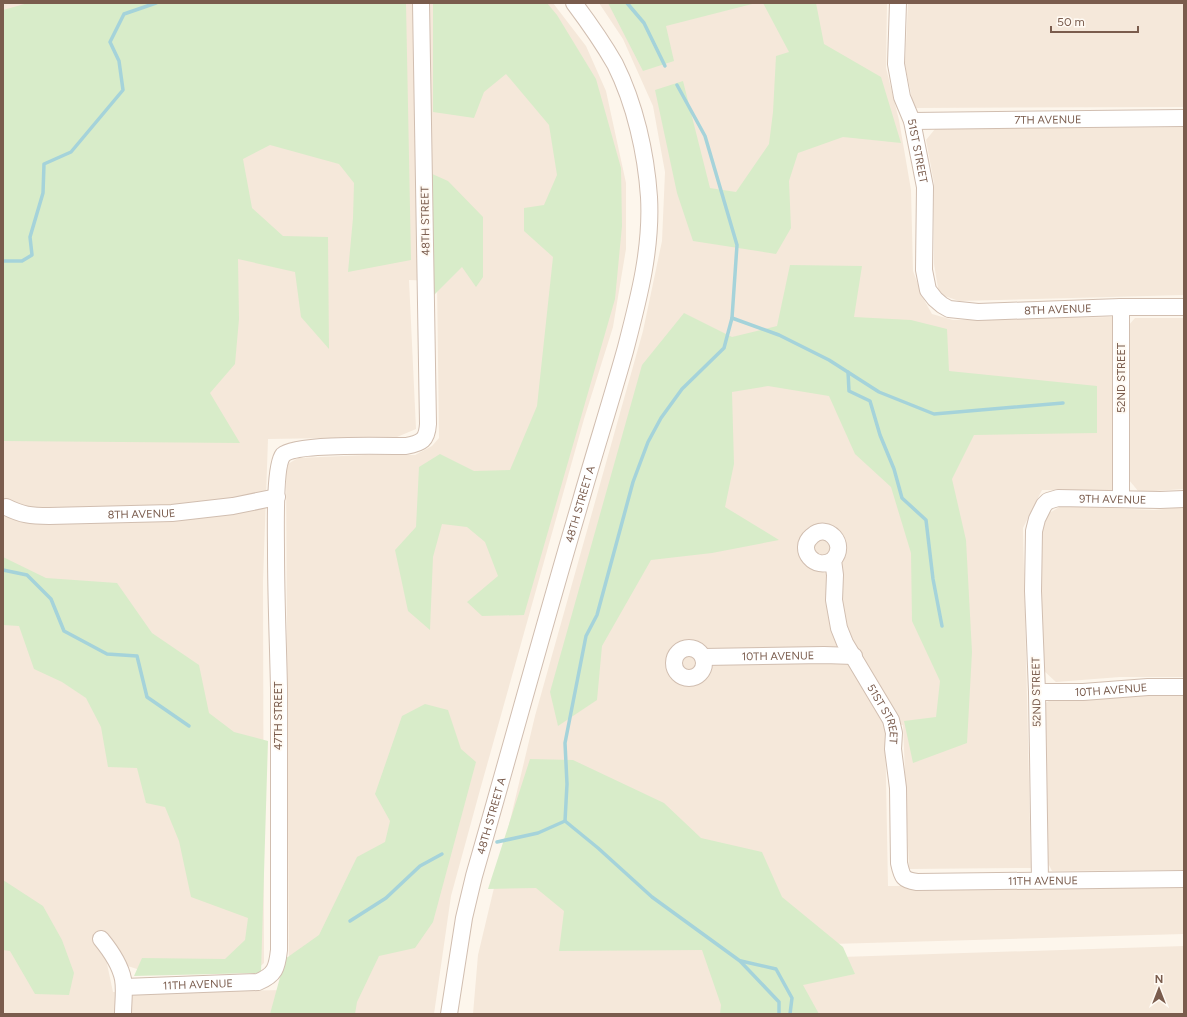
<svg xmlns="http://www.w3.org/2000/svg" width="1187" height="1017" viewBox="0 0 1187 1017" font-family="Figtree,sans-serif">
<rect width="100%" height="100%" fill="#fdf6ec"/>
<!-- residential -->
<g fill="#f5e8da" fill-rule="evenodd">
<path d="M3,3H553L586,46L606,91L626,183V249L613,327L584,419L480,790L451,896L434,1014H3ZM409,280L437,281L439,438L432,446L415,455H366L298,458L286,465L289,990L113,992L106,959L137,969L254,972L264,963L263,581L268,439L397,437L416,429Z"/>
<polygon points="599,3 887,3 886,68 899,120 911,190 913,271 923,298 932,314 953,320 1113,317 1115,490 1042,490 1023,528 1031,868 909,869 903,725 885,724 888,886 1184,885 1184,934 796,945 810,958 1184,946 1184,1014 473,1014 478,955 535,716 643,331 662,241 665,172 653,106 623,39"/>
<polygon points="908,3 1184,3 1184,107 914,108 905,65"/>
<polygon points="1184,127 1184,295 959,301 939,294 934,264 934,183 926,140 935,129"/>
<polygon points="1135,318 1184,318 1184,489 1139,492 1129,480 1129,325"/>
<polygon points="1061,506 1154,510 1184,507 1184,677 1120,677 1056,682 1042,669 1042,529 1046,515"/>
<polygon points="1184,694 1184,870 1052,871 1048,863 1044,704 1055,697"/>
</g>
<!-- green -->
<g fill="#d8ecc9">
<polygon points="28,3 406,3 411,260 348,272 353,218 354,183 339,164 270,145 243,159 252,208 283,236 328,237 329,349 301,317 295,272 238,259 239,319 235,364 210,393 240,443 3,441 3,10"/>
<polygon points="433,3 547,3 557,15 596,79 621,168 622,226 615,299 524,615 482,616 467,602 498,576 485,542 467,527 442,524 433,557 430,630 408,611 395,550 416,527 419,467 440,454 474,471 510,470 537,406 553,257 524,231 524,208 544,205 557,175 549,125 506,74 484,92 474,118 433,112"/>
<polygon points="608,3 756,3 666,26 674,61 643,71"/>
<polygon points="763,3 816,3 824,44 881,77 901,143 843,137 798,153 789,181 791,228 776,254 693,241 677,193 655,90 683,81 710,188 736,192 769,144 773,112 776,56 789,52"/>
<polygon points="430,173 448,181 483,217 483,277 476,287 462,267 433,296"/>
<polygon points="790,265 862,266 854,317 911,320 947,329 949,371 1097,386 1097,433 974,435 952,479 966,540 972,652 967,743 913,763 904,721 936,717 940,681 912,621 911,553 891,487 855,454 829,396 768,386 732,392 734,464 725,507 779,540 712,553 651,560 602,646 597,700 558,726 550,692 642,365 684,313 732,337 777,326"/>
<polygon points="3,557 46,578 117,583 152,633 199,665 209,713 234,732 268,741 261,973 134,976 142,958 225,959 245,940 248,918 191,897 179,841 165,807 146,803 137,768 108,767 101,727 86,698 62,682 34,669 19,626 3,625"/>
<polygon points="425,704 448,710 461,749 476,762 433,922 415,948 379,956 357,1002 355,1014 270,1014 285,959 319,935 357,857 385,842 390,821 375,794 402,716"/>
<polygon points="530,759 573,760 664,803 701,838 762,852 782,897 843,947 855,974 803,985 819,1014 720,1014 721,1005 702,950 559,951 564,911 536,888 488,889"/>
<polygon points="3,880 43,906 62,940 74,973 69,995 35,994 10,951 3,950"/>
</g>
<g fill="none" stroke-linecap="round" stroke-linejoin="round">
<!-- stream -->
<g stroke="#a5d3da" stroke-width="3.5">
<polyline points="627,3 644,23 665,66"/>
<polyline points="677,85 705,136 737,245 732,318 724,348 682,389 661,418 648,442 633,482 597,615 586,636 565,743 567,784 565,821 598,848 652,897 740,961 779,1002 779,1014"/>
<polyline points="3,261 22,261 32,255 30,237 43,193 44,164 71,152 123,90 119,61 110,42 124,14 156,3"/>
<polyline points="732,318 779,335 829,360 879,392 934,414 1063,403"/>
<polyline points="848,372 849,391 870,401 880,435 894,469 902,498 926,520 933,579 942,626"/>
<polyline points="3,570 27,575 51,599 64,631 107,654 137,656 147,697 189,726"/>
<polyline points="497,842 538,833 565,821"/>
<polyline points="350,921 386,898 420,866 442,854"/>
<polyline points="741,961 776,969 792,998 790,1014"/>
</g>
<!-- minor casing -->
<g stroke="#d1beb0" stroke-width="18">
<g id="minor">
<path id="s1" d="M898,3L896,64L902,97L912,121L925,187L924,270L928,290L935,299L942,305L949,309L978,312L1121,307H1184"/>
<path id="s2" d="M912,121L1184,118"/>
<polyline points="1121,307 1121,498"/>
<path id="s3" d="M6,507C22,515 31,516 49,516L172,513L233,506L277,497"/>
<path id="s4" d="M833,560C815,572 796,549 812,536C827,522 848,544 833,560L835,575L834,600L839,628L845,643L891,720L894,733L893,749L898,788L899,863C902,877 903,880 917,882L1184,879"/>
<circle cx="689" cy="663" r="15"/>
<path id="s5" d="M703,657L824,655L854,656"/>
<path id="s6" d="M1037,692H1083L1148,687H1184"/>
<path id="s7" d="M1040,881L1037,692L1033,591L1034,531L1037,519L1044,505L1048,501L1058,498L1160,500L1184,499"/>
<path d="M101,939C110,950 120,964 123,979C125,990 123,1003 123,1014"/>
<path id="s8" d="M124,987L258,982C275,975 277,968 279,950C279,863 279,776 279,688C278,643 276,597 276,551C276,534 274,466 283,455C295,443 386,446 406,446C422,443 427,440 428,424L421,3"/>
<path id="s9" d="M449,1014L464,918L474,876C510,751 544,625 581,500C595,451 611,401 625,351C638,301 652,250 649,197C646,153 635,104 615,64C603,43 589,23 574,3"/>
</g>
</g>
<!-- minor -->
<use href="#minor" stroke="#fff" stroke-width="16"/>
</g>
<g text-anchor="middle" stroke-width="3.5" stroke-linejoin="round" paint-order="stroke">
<!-- street labels -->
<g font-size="11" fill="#7a5c4d" stroke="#fffaf3">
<text dy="4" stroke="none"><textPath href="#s2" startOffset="136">7TH AVENUE</textPath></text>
<text dy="4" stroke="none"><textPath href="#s1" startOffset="151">51ST STREET</textPath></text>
<text transform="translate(425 221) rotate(-91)" y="4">48TH STREET</text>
<text dy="4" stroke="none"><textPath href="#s1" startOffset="429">8TH AVENUE</textPath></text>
<text transform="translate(1121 378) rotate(-90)" y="4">52ND STREET</text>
<text dy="4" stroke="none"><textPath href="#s7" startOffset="449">9TH AVENUE</textPath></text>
<text dy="4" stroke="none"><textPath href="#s9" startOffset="527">48TH STREET A</textPath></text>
<text dy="4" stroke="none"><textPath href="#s3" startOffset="137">8TH AVENUE</textPath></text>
<text dy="4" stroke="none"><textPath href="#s5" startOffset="75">10TH AVENUE</textPath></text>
<text dy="4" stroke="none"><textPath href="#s6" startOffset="74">10TH AVENUE</textPath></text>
<text transform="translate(1036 692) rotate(-91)" y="4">52ND STREET</text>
<text dy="4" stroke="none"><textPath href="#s4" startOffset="266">51ST STREET</textPath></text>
<text transform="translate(278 716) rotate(-90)" y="4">47TH STREET</text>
<text dy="4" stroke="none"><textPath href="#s9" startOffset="203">48TH STREET A</textPath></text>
<text dy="4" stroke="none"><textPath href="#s4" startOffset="573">11TH AVENUE</textPath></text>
<text dy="4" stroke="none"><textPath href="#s8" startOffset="74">11TH AVENUE</textPath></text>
</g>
</g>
<!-- border -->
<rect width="1187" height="1017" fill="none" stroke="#7a5c4d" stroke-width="8"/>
<!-- north arrow -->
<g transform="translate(1159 989)" stroke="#fffaf3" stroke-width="3" paint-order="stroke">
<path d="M0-3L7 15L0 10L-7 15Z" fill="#7a5c4d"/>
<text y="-6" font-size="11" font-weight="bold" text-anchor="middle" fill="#7a5c4d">N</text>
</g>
<!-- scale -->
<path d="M1051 26v6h87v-6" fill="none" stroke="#7a5c4d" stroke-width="2"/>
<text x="1057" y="26" font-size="12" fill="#7a5c4d" stroke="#fffaf3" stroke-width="3" paint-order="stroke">50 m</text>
</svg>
